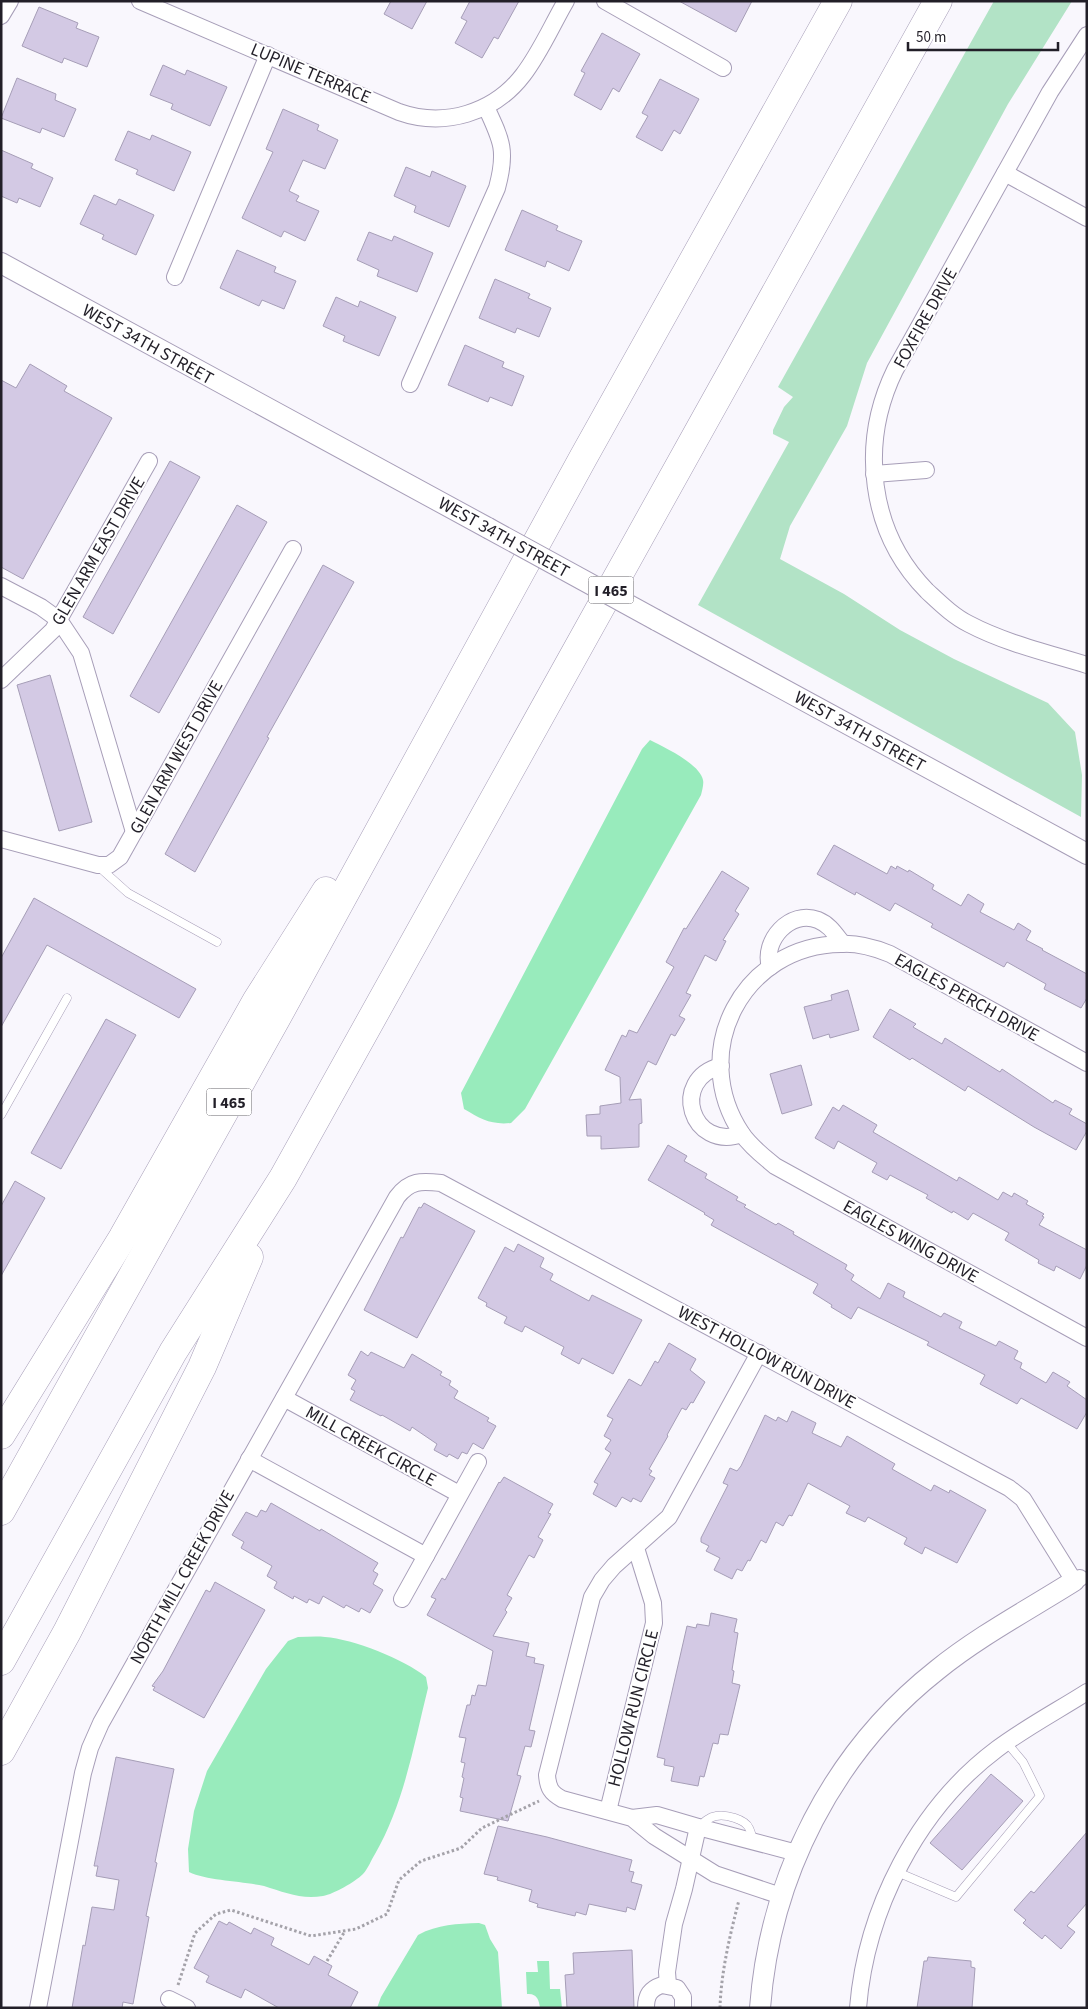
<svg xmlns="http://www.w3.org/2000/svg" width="1088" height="2009" viewBox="0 0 1088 2009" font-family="'Source Sans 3',sans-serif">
<rect width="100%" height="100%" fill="#f9f7fd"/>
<!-- green -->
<polygon fill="#b2e3c6" points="994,1 1072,1 1008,104 867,363 847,426 790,526 780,559 844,594 900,630 954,659 1048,703 1075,732 1082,775 1081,817 698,605 789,442 773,434 773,430 784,407 793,397 778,387"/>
<!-- water -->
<g fill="#98ebbc">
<path d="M650,740C664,747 700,764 703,780C704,784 702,791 701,795L525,1109L511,1123C491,1125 481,1119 464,1109L461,1093L642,749Z"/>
<path d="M298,1637C307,1637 316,1636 325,1637C353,1639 404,1659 426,1677L428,1688C414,1744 404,1804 375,1854C371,1860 368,1869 363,1874C355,1882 334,1894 323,1896C301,1900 284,1892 264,1886C242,1881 208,1881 189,1872L188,1849L194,1811L207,1771L266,1669L288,1641Z"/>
<path d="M479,1923L485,1925L490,1939L498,1952L502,2008H377L381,1997L418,1935C438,1924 457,1924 479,1923Z"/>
<path d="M537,1961H549L550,1989H560L562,2008H540C539,2000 537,1993 527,1994L526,1972H538Z"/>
</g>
<!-- building -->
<g fill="#d3c9e4" stroke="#a69eb7">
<polygon points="391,1 427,1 412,29 384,14"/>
<polygon points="470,1 519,1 498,39 494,37 482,58 455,43 467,21 461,18"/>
<polygon points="679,1 752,1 736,32"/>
<polygon points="39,7 78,23 76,28 99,37 87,67 64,58 62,63 22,46"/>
<polygon points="602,33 640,54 619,92 613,88 601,110 574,95 585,73 581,71"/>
<polygon points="163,65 185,75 187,70 227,87 210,126 171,109 173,104 150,95"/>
<polygon points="17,78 56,94 55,100 76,109 64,137 42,128 40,133 1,118"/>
<polygon points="660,79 699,99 680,134 674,130 662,151 636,137 648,116 642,113"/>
<polygon points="283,109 319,125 317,130 338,140 325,169 303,160 289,191 299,196 296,201 319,211 305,241 284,231 281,237 242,218 273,152 266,149"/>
<polygon points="128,131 150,140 152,135 191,152 174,191 136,174 138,170 115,160"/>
<polygon points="1,150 33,164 31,168 53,178 40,207 19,198 17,203 1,196"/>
<polygon points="406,167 430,177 432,171 466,186 449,227 414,212 416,206 394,196"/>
<polygon points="94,195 116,205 119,199 154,215 136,255 102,239 104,235 80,224"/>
<polygon points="522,210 558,226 556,230 582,241 569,271 547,261 545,267 505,250"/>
<polygon points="369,232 392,241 394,236 433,253 417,292 377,276 379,270 357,260"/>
<polygon points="237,250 276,267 274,272 296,281 284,309 262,300 259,306 220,288"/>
<polygon points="495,279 530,294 528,298 551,308 539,337 517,328 515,333 479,318"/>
<polygon points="336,297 358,307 360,301 396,317 379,356 343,341 345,336 323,326"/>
<polygon points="465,345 504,362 502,367 524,376 512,406 490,397 488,402 448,385"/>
<polygon points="30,364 67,386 64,391 112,418 23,579 1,567 1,380 16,388"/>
<polygon points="170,461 200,477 113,634 83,617"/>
<polygon points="237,505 267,522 159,713 130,696"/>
<polygon points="323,565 354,582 267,737 269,738 195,872 165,854"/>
<polygon points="50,675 92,822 59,831 17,685"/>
<polygon points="834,845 887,874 891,866 896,869 897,866 908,872 909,870 934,885 932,889 961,906 968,894 984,904 980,912 1014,930 1018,923 1031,931 1026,940 1043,949 1042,950 1087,974 1087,998 1081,1008 1044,989 1046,984 1007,962 1004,967 931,927 933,924 895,903 890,911 856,892 855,895 817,874"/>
<polygon points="722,871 749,888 735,911 739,914 723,940 726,941 716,961 705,955 686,993 691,995 679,1016 685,1019 675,1036 671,1034 656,1065 648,1061 629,1100 641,1099 642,1123 639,1124 639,1147 601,1149 601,1136 587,1136 586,1115 600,1114 600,1106 621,1103 620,1077 605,1070 622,1035 626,1037 629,1030 637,1033 674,967 666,962 684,928 686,929"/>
<polygon points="34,898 196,989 179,1018 47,945 1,1027 1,958"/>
<polygon points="848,990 859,1030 830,1038 829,1034 813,1039 804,1007 832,1000 831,995"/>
<polygon points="890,1009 916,1024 913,1027 942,1044 945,1038 1000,1072 1002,1069 1053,1103 1055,1100 1072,1109 1069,1114 1087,1124 1087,1131 1076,1150 1034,1127 968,1086 965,1091 912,1058 910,1060 873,1037"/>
<polygon points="106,1019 136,1035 61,1169 31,1153"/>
<polygon points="801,1065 812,1105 782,1114 770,1074"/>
<polygon points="843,1105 877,1125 873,1132 957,1181 959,1177 998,1200 1003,1192 1012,1197 1014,1193 1028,1201 1026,1204 1044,1214 1042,1216 1044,1217 1039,1225 1087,1250 1087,1265 1080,1279 1056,1266 1054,1271 1038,1263 1039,1260 1005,1240 1009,1233 973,1213 968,1220 953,1211 952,1213 926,1198 928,1195 890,1175 887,1180 872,1172 877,1163 838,1141 834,1149 815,1138 833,1107 839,1111"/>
<polygon points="668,1145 687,1156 684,1161 707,1174 705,1178 738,1197 736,1200 746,1205 744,1207 776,1225 778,1223 794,1232 793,1234 847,1265 845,1269 854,1275 851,1280 880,1299 888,1283 905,1292 903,1297 941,1317 944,1313 962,1322 959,1328 996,1346 999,1341 1018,1351 1014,1359 1022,1363 1020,1368 1046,1383 1053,1372 1070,1382 1067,1386 1087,1400 1087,1412 1077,1429 1021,1398 1017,1404 980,1384 985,1375 927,1345 929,1342 858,1307 851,1319 831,1307 832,1305 813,1293 818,1284 711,1225 714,1220 704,1214 705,1213 648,1180"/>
<polygon points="15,1181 45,1198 1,1276 1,1206"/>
<polygon points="424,1203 475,1231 417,1338 364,1310 401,1237 403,1238 419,1207 421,1208"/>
<polygon points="518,1244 544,1258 540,1267 553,1274 550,1280 589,1301 592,1295 642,1320 613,1374 582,1358 579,1364 561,1354 564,1347 525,1326 522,1332 504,1323 507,1317 486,1306 487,1303 478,1298 505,1247 514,1252"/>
<polygon points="669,1343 696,1359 690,1370 705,1382 693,1403 691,1402 686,1410 682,1408 667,1435 668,1436 649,1469 652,1471 649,1475 655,1478 641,1502 633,1498 631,1502 622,1497 616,1507 593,1494 598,1484 594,1482 611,1453 605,1449 611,1440 604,1436 613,1419 607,1416 629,1379 641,1386 655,1361 658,1363"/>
<polygon points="361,1351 368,1356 371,1352 404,1368 412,1354 442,1372 440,1375 451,1381 449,1385 458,1391 454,1398 489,1418 487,1421 496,1426 483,1449 473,1443 467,1454 462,1452 458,1459 449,1454 447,1457 434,1450 437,1444 412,1427 410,1431 382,1415 381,1416 350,1400 355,1391 351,1389 356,1380 348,1375"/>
<polygon points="792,1411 816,1423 812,1433 841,1447 847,1436 895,1464 892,1469 931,1491 934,1485 949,1493 950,1490 986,1510 957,1563 925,1547 922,1554 904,1544 907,1538 868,1517 865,1522 846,1513 850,1506 808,1483 792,1516 789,1515 783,1526 776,1522 766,1543 761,1540 750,1561 748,1560 742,1571 737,1569 732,1579 714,1570 720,1558 706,1551 709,1546 701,1542 701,1538 728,1485 723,1483 730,1468 737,1471 741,1466 765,1415 776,1421 778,1417 787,1422"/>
<polygon points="504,1477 553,1504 548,1513 551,1514 538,1537 543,1540 534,1558 529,1555 507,1595 512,1598 505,1610 507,1612 493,1636 529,1643 526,1656 535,1658 534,1663 544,1665 529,1730 535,1731 531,1747 525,1746 517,1775 521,1776 508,1821 460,1811 463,1798 460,1797 464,1778 462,1777 465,1763 461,1762 466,1738 459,1737 467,1705 470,1705 472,1695 475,1696 478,1685 486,1686 493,1651 427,1615 436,1599 431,1597 442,1578 445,1580 499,1482 500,1483"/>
<polygon points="271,1503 320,1531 321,1529 378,1563 373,1571 378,1574 373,1584 383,1590 370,1613 361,1608 359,1612 346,1605 344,1608 323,1596 319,1604 309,1599 307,1603 294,1596 293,1599 274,1588 277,1582 267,1576 272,1566 241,1548 244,1542 232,1535 246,1512 257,1517 261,1510 266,1512"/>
<polygon points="215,1582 265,1610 204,1718 153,1690 155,1687 152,1686 163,1671 206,1590 210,1592"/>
<polygon points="711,1613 737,1619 734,1632 738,1633 732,1670 734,1671 732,1683 740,1685 728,1735 720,1734 718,1744 713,1743 704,1777 700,1776 698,1786 671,1781 674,1767 664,1765 665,1759 657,1757 687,1626 696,1628 697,1624 709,1626"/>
<polygon points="116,1757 174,1769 155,1862 157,1863 146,1916 149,1917 133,2004 123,2002 122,2008 72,2008 83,1945 85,1946 92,1907 114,1910 119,1880 96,1876 98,1866 94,1866"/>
<polygon points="991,1774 1023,1801 962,1870 930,1843"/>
<polygon points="498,1826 547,1837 632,1860 629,1871 634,1872 631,1882 642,1885 635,1910 627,1907 626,1912 589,1904 586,1915 576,1912 575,1916 537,1907 538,1904 529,1901 532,1890 497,1880 498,1877 484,1874"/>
<polygon points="1087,1832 1087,1903 1067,1926 1075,1932 1061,1949 1045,1935 1042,1939 1023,1923 1026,1920 1014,1910 1031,1891 1034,1893"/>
<polygon points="219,1921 227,1925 229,1922 251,1934 254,1928 274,1938 271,1945 309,1965 314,1956 332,1966 328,1975 358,1992 350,2008 279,2008 245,1989 241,1998 206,1982 209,1976 194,1968"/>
<polygon points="632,1950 634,2008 567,2008 565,1975 574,1974 573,1953"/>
<polygon points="928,1957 971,1961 971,1967 975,1968 972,2008 917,2008 924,1961 927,1961"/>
</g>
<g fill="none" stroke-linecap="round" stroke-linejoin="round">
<!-- service casing -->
<g stroke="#a79eb8" stroke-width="9">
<g id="service">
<polyline points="99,867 128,893 217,942"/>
<polyline points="1,1115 67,998"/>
<path d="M699,1827C704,1822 709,1817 716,1816C725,1814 745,1819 749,1828C751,1832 752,1836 753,1840"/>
<polyline points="897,1872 956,1897 1040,1796 1023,1762 1007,1743"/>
</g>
</g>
<!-- minor casing -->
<g stroke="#a79eb8" stroke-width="18">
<g id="minor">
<path d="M140,1L399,112C444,128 494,113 523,75C540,53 552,25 566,1"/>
<polyline points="605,1 723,68"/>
<polyline points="1,16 10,1"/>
<path d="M1087,35L1050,92L895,370C859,444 869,532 927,591C940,603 953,616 969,624C1005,643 1048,653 1087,665"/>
<polyline points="1005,173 1087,218"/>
<polyline points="175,277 268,55"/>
<path d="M410,384L497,188C507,151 502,141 486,107"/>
<polyline points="874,474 926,470"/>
<polyline points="1,586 41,607 59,620 81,653 134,832"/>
<polyline points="1,680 53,630 149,461"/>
<polyline points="1,839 98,865 109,865 120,857 293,549"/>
<path d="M770,967C762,941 790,909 818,920C830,925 835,934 843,944"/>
<path d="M1087,1063L890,954C875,948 857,943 841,944C743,945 687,1052 742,1134C751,1147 763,1156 775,1166L1087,1338"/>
<path d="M721,1066C669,1079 691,1152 742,1134"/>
<path d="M759,1353L669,1517L614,1566L602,1580L592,1597L547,1775C548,1788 551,1793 562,1799L632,1818L654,1836L715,1874L781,1896"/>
<polyline points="284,1398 459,1494"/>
<polyline points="249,1459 426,1556"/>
<polyline points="402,1599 478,1462"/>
<polyline points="608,1811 654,1623 653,1603 636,1548"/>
<polyline points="632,1818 657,1815 698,1827 797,1853"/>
<polyline points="668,1985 667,1972 674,1924 684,1889 698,1827"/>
<polyline points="169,1999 187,2008"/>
<path d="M38,2008L83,1773L90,1748L101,1723L397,1197C410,1180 421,1181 441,1183L1009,1488L1023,1499L1074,1581L1080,1578"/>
<path d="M646,2008C646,1995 650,1989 662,1985L677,1988L683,1997V2008"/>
<path d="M858,2008C866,1910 917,1809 997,1749C1025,1728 1057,1711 1087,1692"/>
</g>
</g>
<!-- tertiary casing -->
<g stroke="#a79eb8" stroke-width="22">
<g id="tertiary">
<polyline points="1,263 488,528"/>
<polyline points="656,620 1087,854"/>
<path d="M760,2008C770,1876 833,1752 937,1670C979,1636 1028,1610 1074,1581"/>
</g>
</g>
<!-- motorway casing -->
<g stroke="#a79eb8" stroke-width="29">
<g id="motorway">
<polyline points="1,1435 123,1237 257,1000 326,891"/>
<polyline points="1,1511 276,1019 583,458 838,1"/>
<polyline points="1,1661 173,1352 283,1178 938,1"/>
<polyline points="1,1751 67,1632 202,1367 249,1257"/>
</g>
</g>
<!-- path -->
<g stroke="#a4a2a9" stroke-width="3" stroke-dasharray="2.5 2.5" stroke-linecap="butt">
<polyline points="327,1961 345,1931"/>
<polyline points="178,1985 195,1933 216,1914 231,1910 311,1936 356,1929 387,1914 399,1880 421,1861 461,1848 482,1828 539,1801"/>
<path d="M720,2008C721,1972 730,1935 739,1900"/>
</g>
<!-- service -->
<use href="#service" stroke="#fff" stroke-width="8"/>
<!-- minor -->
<use href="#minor" stroke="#fff" stroke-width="16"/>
<!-- tertiary -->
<use href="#tertiary" stroke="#fff" stroke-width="20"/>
<!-- motorway -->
<use href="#motorway" stroke="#fff" stroke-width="28"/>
<!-- tertiary-bridge casing -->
<g stroke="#a79eb8" stroke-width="22" stroke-linecap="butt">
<polyline id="tertiary-bridge" points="488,528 656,620"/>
</g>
<!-- tertiary-bridge -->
<use href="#tertiary-bridge" stroke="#fff" stroke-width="20"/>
</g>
<g text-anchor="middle" stroke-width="4" stroke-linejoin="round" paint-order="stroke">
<!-- shield labels -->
<g fill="#fff" stroke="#646268" stroke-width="1">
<rect x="588.5" y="576.5" width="45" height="27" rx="4"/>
<rect x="206.5" y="1088.5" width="45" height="27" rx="4"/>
</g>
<g font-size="16" font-weight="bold" fill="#221f28">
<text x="611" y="596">I 465</text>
<text x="229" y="1108">I 465</text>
</g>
<!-- street labels -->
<g font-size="18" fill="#221f28" stroke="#fff">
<text transform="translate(311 73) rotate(23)" y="6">LUPINE TERRACE</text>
<text transform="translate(925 318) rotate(-61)" y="6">FOXFIRE DRIVE</text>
<text transform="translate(148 344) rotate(29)" y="6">WEST 34TH STREET</text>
<text transform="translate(504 537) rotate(29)" y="6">WEST 34TH STREET</text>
<text transform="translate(98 551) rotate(-60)" y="6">GLEN ARM EAST DRIVE</text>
<text transform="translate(860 731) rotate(29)" y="6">WEST 34TH STREET</text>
<text transform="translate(176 757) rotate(-61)" y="6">GLEN ARM WEST DRIVE</text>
<text transform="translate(967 997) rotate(29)" y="6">EAGLES PERCH DRIVE</text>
<text transform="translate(911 1241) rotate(29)" y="6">EAGLES WING DRIVE</text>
<text transform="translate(767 1357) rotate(28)" y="6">WEST HOLLOW RUN DRIVE</text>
<text transform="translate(371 1446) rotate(29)" y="6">MILL CREEK CIRCLE</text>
<text transform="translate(182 1577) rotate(-61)" y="6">NORTH MILL CREEK DRIVE</text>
<text transform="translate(633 1708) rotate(-76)" y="6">HOLLOW RUN CIRCLE</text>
</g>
</g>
<!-- border -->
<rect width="1088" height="2009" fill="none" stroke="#221f28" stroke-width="5"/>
<!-- scale -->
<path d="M908 42v8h150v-8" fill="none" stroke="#221f28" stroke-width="2.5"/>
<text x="916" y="42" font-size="15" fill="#221f28" stroke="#ffffff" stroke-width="4" paint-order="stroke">50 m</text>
</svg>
